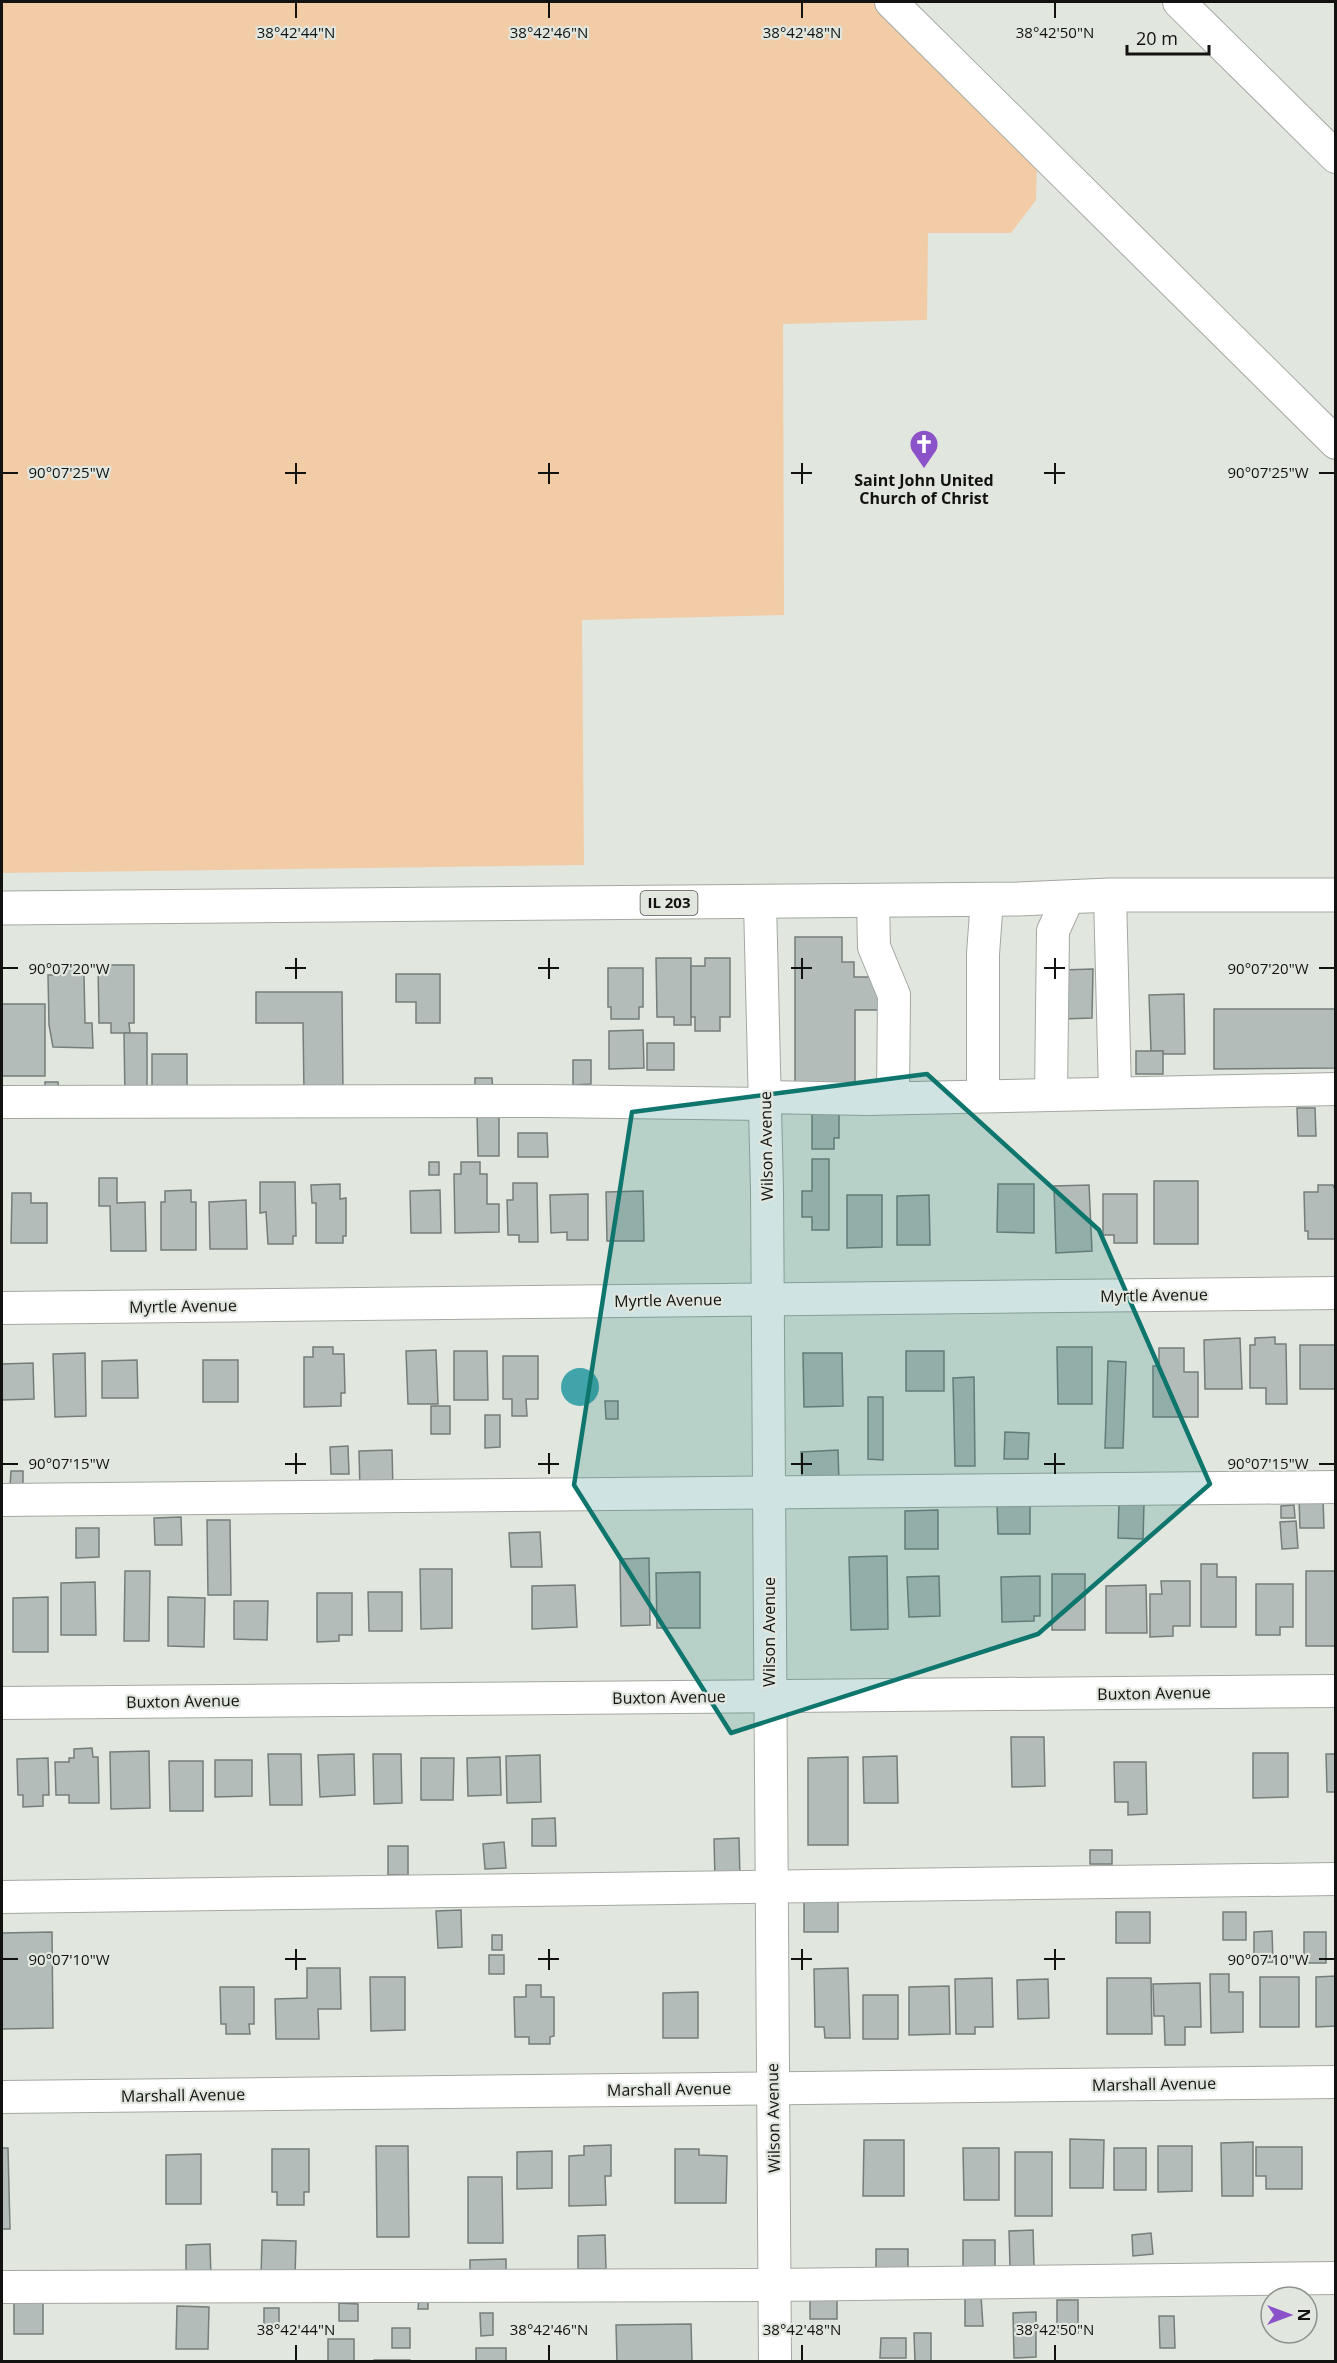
<svg xmlns="http://www.w3.org/2000/svg" width="1337" height="2363" viewBox="0 0 1337 2363" font-family="'Open Sans',sans-serif">
<rect width="100%" height="100%" fill="#e1e6df"/>
<!-- green -->
<polygon fill="#f1cca7" points="2,2 878,2 1037,160 1036,200 1011,233 928,233 927,320 783,324 784,615 582,620 584,865 2,873"/>
<!-- water -->
<circle fill="#42a4ab" cx="580" cy="1387" r="19"/>
<!-- building -->
<g fill="#b3bcb8" stroke="#767e7b" stroke-width="1.5">
<polygon points="795,937 842,937 842,962 854,962 854,977 880,977 880,1010 855,1010 855,1088 795,1088"/>
<polygon points="656,958 691,958 691,1025 674,1025 674,1017 657,1017"/>
<polygon points="705,958 730,958 730,1017 720,1017 720,1031 695,1031 695,1017 691,1017 691,966 705,966"/>
<polygon points="98,965 134,965 134,1023 129,1023 130,1033 111,1033 111,1023 99,1023"/>
<polygon points="54,966 79,966 79,975 84,975 85,1023 92,1023 93,1048 53,1047 49,1025 48,975 54,975"/>
<polygon points="608,968 643,968 643,1007 639,1007 639,1019 611,1019 611,1007 608,1007"/>
<polygon points="1093,969 1092,1018 1063,1019 1061,970"/>
<polygon points="396,974 440,974 440,1023 416,1023 416,1002 396,1002"/>
<polygon points="256,992 342,992 343,1094 304,1094 303,1023 256,1023"/>
<polygon points="1184,994 1185,1054 1163,1054 1163,1051 1151,1051 1149,995"/>
<rect x="2" y="1004" width="43" height="72"/>
<polygon points="1214,1009 1336,1009 1336,1068 1214,1069"/>
<polygon points="643,1030 644,1068 609,1069 609,1031"/>
<polygon points="124,1033 147,1033 147,1098 125,1098"/>
<rect x="647" y="1043" width="27" height="27"/>
<rect x="1136" y="1051" width="27" height="23"/>
<polygon points="152,1054 187,1054 187,1096 152,1097"/>
<polygon points="573,1060 591,1060 591,1084 573,1085"/>
<polygon points="475,1078 492,1078 493,1092 475,1092"/>
<polygon points="45,1082 58,1082 59,1096 45,1096"/>
<polygon points="1297,1108 1315,1108 1316,1136 1298,1136"/>
<polygon points="812,1110 839,1110 839,1138 834,1138 834,1149 812,1149"/>
<polygon points="499,1113 499,1156 478,1156 477,1114"/>
<polygon points="518,1133 547,1133 548,1157 518,1157"/>
<polygon points="812,1159 829,1159 829,1230 812,1230 812,1217 802,1217 802,1191 812,1191"/>
<rect x="429" y="1162" width="10" height="13"/>
<polygon points="461,1162 480,1162 480,1174 487,1174 487,1204 499,1204 499,1232 455,1233 454,1174 461,1174"/>
<polygon points="99,1178 117,1178 117,1203 145,1202 146,1251 111,1251 110,1206 99,1206"/>
<rect x="1154" y="1181" width="44" height="63"/>
<polygon points="260,1182 295,1182 296,1236 293,1236 293,1244 268,1244 266,1212 260,1213"/>
<polygon points="513,1183 537,1183 538,1242 519,1242 519,1235 508,1235 507,1200 513,1200"/>
<polygon points="340,1184 340,1199 346,1198 346,1236 343,1236 343,1243 316,1243 316,1203 312,1203 311,1185"/>
<polygon points="998,1184 1034,1184 1034,1233 997,1232"/>
<polygon points="1089,1185 1092,1251 1056,1253 1054,1186"/>
<polygon points="1318,1185 1333,1185 1336,1192 1336,1239 1308,1239 1308,1231 1305,1231 1304,1192 1318,1192"/>
<polygon points="191,1190 191,1202 196,1202 196,1250 161,1250 161,1202 165,1202 165,1191"/>
<polygon points="440,1190 441,1233 411,1233 410,1191"/>
<polygon points="643,1191 644,1241 607,1241 606,1192"/>
<polygon points="12,1193 31,1193 31,1203 47,1203 47,1243 11,1243"/>
<polygon points="588,1194 588,1240 567,1240 567,1232 551,1233 550,1195"/>
<polygon points="1103,1194 1137,1194 1137,1243 1114,1243 1114,1235 1103,1235"/>
<polygon points="847,1195 882,1195 882,1247 847,1248"/>
<polygon points="929,1195 930,1245 897,1245 897,1196"/>
<polygon points="246,1200 247,1249 210,1249 209,1202"/>
<polygon points="1275,1337 1275,1344 1286,1344 1287,1404 1266,1404 1266,1388 1250,1388 1250,1345 1255,1345 1255,1338"/>
<polygon points="1240,1338 1242,1389 1205,1389 1204,1340"/>
<rect x="1300" y="1345" width="36" height="44"/>
<polygon points="313,1347 333,1347 333,1354 344,1354 345,1393 341,1393 341,1406 304,1407 304,1357 313,1357"/>
<polygon points="1057,1347 1092,1347 1092,1404 1058,1404"/>
<polygon points="1159,1348 1184,1348 1184,1372 1198,1372 1198,1417 1153,1417 1153,1366 1159,1366"/>
<polygon points="436,1350 438,1404 408,1404 406,1351"/>
<polygon points="454,1351 487,1351 488,1400 454,1400"/>
<rect x="906" y="1351" width="38" height="40"/>
<polygon points="85,1353 86,1416 55,1417 53,1354"/>
<polygon points="803,1353 842,1353 843,1406 804,1407"/>
<polygon points="503,1356 538,1356 538,1399 526,1399 527,1416 512,1416 512,1399 503,1399"/>
<polygon points="137,1360 138,1398 102,1398 102,1361"/>
<rect x="203" y="1360" width="35" height="42"/>
<polygon points="1108,1361 1126,1362 1123,1448 1105,1448"/>
<polygon points="33,1363 34,1399 2,1400 2,1364"/>
<polygon points="974,1377 975,1466 955,1466 953,1378"/>
<polygon points="868,1397 883,1397 883,1460 868,1459"/>
<polygon points="605,1401 618,1401 618,1419 606,1419"/>
<rect x="431" y="1406" width="19" height="28"/>
<polygon points="485,1415 500,1415 500,1447 485,1448"/>
<polygon points="1005,1432 1029,1433 1028,1459 1004,1459"/>
<polygon points="348,1446 349,1474 331,1474 330,1447"/>
<polygon points="392,1450 393,1490 360,1491 359,1451"/>
<polygon points="838,1450 839,1483 802,1484 801,1452"/>
<polygon points="11,1471 23,1471 23,1487 10,1486"/>
<polygon points="1299,1499 1323,1499 1324,1528 1300,1528"/>
<polygon points="1030,1503 1030,1534 998,1534 997,1504"/>
<polygon points="1119,1504 1144,1504 1143,1539 1118,1538"/>
<polygon points="1294,1505 1295,1518 1281,1518 1281,1506"/>
<polygon points="938,1510 938,1549 905,1549 905,1511"/>
<polygon points="181,1517 182,1545 155,1545 154,1518"/>
<polygon points="207,1520 230,1520 231,1595 208,1595"/>
<polygon points="1296,1521 1298,1548 1282,1549 1280,1522"/>
<polygon points="76,1528 99,1528 99,1557 76,1558"/>
<polygon points="540,1532 542,1567 511,1567 509,1533"/>
<polygon points="887,1556 888,1629 851,1630 849,1557"/>
<polygon points="649,1558 650,1625 621,1626 620,1559"/>
<polygon points="1201,1564 1217,1564 1217,1577 1236,1577 1236,1627 1201,1627"/>
<polygon points="420,1569 452,1569 452,1628 421,1629"/>
<polygon points="125,1571 150,1571 149,1641 124,1641"/>
<rect x="1306" y="1571" width="30" height="75"/>
<polygon points="700,1572 700,1628 657,1628 656,1573"/>
<rect x="1052" y="1574" width="33" height="56"/>
<polygon points="939,1576 940,1616 909,1617 907,1577"/>
<polygon points="1040,1576 1040,1616 1034,1616 1034,1621 1002,1622 1001,1577"/>
<polygon points="1161,1581 1190,1581 1190,1626 1173,1626 1173,1636 1150,1637 1150,1594 1162,1594"/>
<polygon points="95,1582 96,1635 61,1635 61,1583"/>
<polygon points="1256,1584 1293,1584 1293,1627 1280,1627 1280,1635 1256,1635"/>
<polygon points="575,1585 577,1627 532,1629 532,1586"/>
<polygon points="1146,1585 1147,1633 1106,1633 1106,1586"/>
<polygon points="368,1592 402,1592 402,1631 369,1631"/>
<polygon points="317,1593 352,1593 352,1635 339,1635 339,1641 317,1642"/>
<polygon points="48,1597 48,1652 13,1652 13,1598"/>
<polygon points="168,1597 205,1598 204,1647 168,1646"/>
<polygon points="234,1601 268,1601 267,1640 234,1639"/>
<polygon points="1011,1737 1044,1737 1045,1786 1012,1787"/>
<polygon points="92,1748 93,1757 98,1757 99,1803 69,1803 69,1795 56,1795 55,1762 69,1762 69,1758 74,1758 74,1749"/>
<polygon points="149,1751 150,1808 111,1809 110,1752"/>
<polygon points="1253,1753 1288,1753 1288,1797 1253,1798"/>
<polygon points="268,1754 301,1754 302,1805 270,1805"/>
<polygon points="354,1754 355,1795 320,1797 318,1755"/>
<polygon points="373,1754 401,1754 402,1803 374,1804"/>
<polygon points="1326,1754 1336,1754 1336,1792 1327,1792"/>
<polygon points="540,1755 541,1802 507,1803 506,1756"/>
<polygon points="897,1756 898,1803 864,1803 863,1757"/>
<polygon points="500,1757 501,1795 468,1796 467,1758"/>
<polygon points="848,1757 848,1845 808,1845 808,1758"/>
<polygon points="48,1758 49,1795 43,1795 43,1806 23,1807 23,1795 18,1795 17,1759"/>
<polygon points="421,1758 454,1758 453,1800 421,1800"/>
<polygon points="215,1760 252,1760 252,1796 215,1797"/>
<polygon points="169,1761 203,1761 203,1811 170,1811"/>
<polygon points="1114,1762 1146,1762 1147,1814 1128,1815 1128,1802 1115,1802"/>
<polygon points="555,1818 556,1846 532,1846 532,1819"/>
<polygon points="739,1838 740,1879 715,1880 714,1839"/>
<polygon points="504,1842 506,1868 485,1869 483,1844"/>
<rect x="388" y="1846" width="20" height="29"/>
<rect x="1090" y="1850" width="22" height="14"/>
<rect x="804" y="1901" width="34" height="31"/>
<polygon points="461,1910 462,1947 438,1948 436,1911"/>
<rect x="1116" y="1912" width="34" height="31"/>
<rect x="1223" y="1912" width="23" height="28"/>
<polygon points="1272,1931 1273,1962 1254,1963 1254,1932"/>
<polygon points="52,1932 53,2028 2,2029 2,1933"/>
<rect x="1304" y="1932" width="22" height="31"/>
<rect x="492" y="1935" width="10" height="15"/>
<rect x="489" y="1955" width="15" height="19"/>
<polygon points="307,1968 340,1968 341,2009 318,2009 319,2039 276,2039 275,1999 307,1998"/>
<polygon points="848,1968 850,2038 825,2038 824,2027 815,2027 814,1969"/>
<polygon points="1210,1974 1229,1974 1229,1992 1243,1992 1243,2032 1211,2033"/>
<polygon points="1336,1976 1336,2026 1316,2027 1316,1977"/>
<polygon points="370,1977 405,1977 405,2030 371,2031"/>
<rect x="1260" y="1977" width="39" height="50"/>
<polygon points="992,1978 993,2027 975,2027 975,2034 956,2034 955,1979"/>
<polygon points="1107,1978 1151,1978 1152,2034 1107,2034"/>
<polygon points="1048,1979 1049,2018 1018,2019 1017,1980"/>
<polygon points="1200,1983 1201,2027 1185,2027 1185,2045 1165,2045 1164,2016 1154,2016 1153,1984"/>
<polygon points="526,1985 541,1985 541,1997 554,1997 554,2036 550,2037 550,2044 529,2044 529,2037 515,2037 514,1997 526,1997"/>
<polygon points="949,1986 950,2034 909,2035 909,1987"/>
<polygon points="220,1987 254,1987 254,2024 249,2024 250,2034 226,2034 226,2024 221,2024"/>
<polygon points="698,1992 698,2038 663,2038 663,1993"/>
<rect x="863" y="1995" width="35" height="44"/>
<polygon points="1070,2139 1104,2140 1103,2188 1070,2188"/>
<polygon points="864,2140 904,2140 904,2196 863,2196"/>
<polygon points="1253,2142 1253,2196 1222,2196 1221,2143"/>
<polygon points="611,2145 611,2176 605,2176 606,2205 569,2206 569,2156 584,2155 584,2146"/>
<polygon points="376,2146 408,2146 409,2237 377,2237"/>
<polygon points="1158,2146 1192,2146 1192,2191 1158,2192"/>
<polygon points="1256,2147 1302,2147 1302,2189 1266,2189 1266,2176 1256,2176"/>
<polygon points="2,2148 8,2148 10,2229 2,2229"/>
<polygon points="963,2148 999,2148 999,2200 964,2200"/>
<rect x="1114" y="2148" width="32" height="42"/>
<polygon points="272,2149 309,2149 309,2192 304,2192 304,2205 277,2205 277,2192 272,2192"/>
<polygon points="675,2149 699,2149 699,2155 727,2156 726,2203 675,2203"/>
<polygon points="552,2151 552,2188 517,2189 517,2152"/>
<rect x="1015" y="2152" width="37" height="64"/>
<polygon points="201,2154 201,2204 166,2204 166,2155"/>
<polygon points="468,2177 502,2177 503,2243 468,2243"/>
<polygon points="1033,2230 1034,2266 1010,2266 1009,2231"/>
<polygon points="1151,2233 1153,2254 1133,2256 1132,2235"/>
<polygon points="605,2235 606,2269 578,2269 578,2236"/>
<polygon points="262,2240 296,2241 295,2278 261,2277"/>
<rect x="963" y="2240" width="32" height="31"/>
<polygon points="210,2244 211,2278 186,2278 186,2245"/>
<rect x="876" y="2249" width="32" height="23"/>
<polygon points="506,2259 506,2271 470,2272 470,2260"/>
<rect x="810" y="2293" width="27" height="26"/>
<polygon points="981,2296 983,2326 965,2326 965,2297"/>
<polygon points="419,2299 428,2299 428,2309 418,2309"/>
<rect x="14" y="2300" width="29" height="34"/>
<rect x="1057" y="2300" width="21" height="33"/>
<polygon points="339,2303 358,2304 358,2321 339,2321"/>
<polygon points="177,2306 209,2307 208,2349 176,2349"/>
<rect x="264" y="2308" width="15" height="20"/>
<polygon points="1036,2312 1036,2357 1014,2358 1013,2313"/>
<polygon points="480,2313 493,2313 493,2335 481,2336"/>
<polygon points="1159,2316 1174,2316 1175,2348 1160,2348"/>
<polygon points="691,2324 692,2362 617,2362 616,2325"/>
<rect x="392" y="2328" width="18" height="20"/>
<polygon points="914,2333 931,2333 931,2362 915,2362"/>
<polygon points="881,2338 906,2338 906,2358 880,2358"/>
<rect x="328" y="2339" width="26" height="23"/>
<rect x="476" y="2348" width="30" height="14"/>
<rect x="374" y="2360" width="36" height="2"/>
</g>
<g fill="none" stroke-linecap="round" stroke-linejoin="round">
<!-- minor casing -->
<g stroke="#a4a8a1" stroke-width="34">
<g id="minor">
<polyline points="891,2 1336,443"/>
<polyline points="1179,2 1336,157"/>
<polyline points="1110,895 1115,1093"/>
<polyline points="873,900 874,947 894,995 893,1097"/>
<polyline points="760,902 767,1190 775,2362"/>
<polyline points="1051,1094 1053,931 1068,898"/>
<polyline points="983,1096 983,954 987,899"/>
<polyline points="765,1097 868,1099 1336,1089"/>
<polyline points="2,1102 546,1101 765,1104"/>
<polyline points="2,1308 1336,1293"/>
<polyline points="2,1500 1336,1487"/>
<polyline points="2,1703 1336,1691"/>
<polyline points="2,1897 1336,1879"/>
<polyline points="2,2097 1336,2082"/>
<polyline points="2,2287 774,2285 1336,2278"/>
</g>
</g>
<!-- major casing -->
<g stroke="#a4a8a1" stroke-width="35">
<polyline id="major" points="2,908 1018,899 1110,895 1336,895"/>
</g>
<!-- minor -->
<use href="#minor" stroke="#fff" stroke-width="32"/>
<!-- major -->
<use href="#major" stroke="#fff" stroke-width="33"/>
</g>
<!-- marked area -->
<path fill="#0f766e" fill-opacity="0.2" stroke="#0f766e" stroke-width="4.5" stroke-linejoin="round" d="M927,1074L1099,1230L1210,1484L1038,1634L731,1733L574,1485L632,1112Z"/>
<!-- ticks -->
<path fill="none" stroke="#121311" stroke-width="2" d="M296,3V18M549,3V18M802,3V18M1055,3V18M296,463V484M549,463V484M802,463V484M1055,463V484M3,473H18M285,473H306M538,473H559M791,473H812M1044,473H1065M1319,473H1334M296,958V979M549,958V979M802,958V979M1055,958V979M3,968H18M285,968H306M538,968H559M791,968H812M1044,968H1065M1319,968H1334M296,1453V1474M549,1453V1474M802,1453V1474M1055,1453V1474M3,1464H18M285,1464H306M538,1464H559M791,1464H812M1044,1464H1065M1319,1464H1334M296,1949V1970M549,1949V1970M802,1949V1970M1055,1949V1970M3,1959H18M285,1959H306M538,1959H559M791,1959H812M1044,1959H1065M1319,1959H1334M296,2345V2360M549,2345V2360M802,2345V2360M1055,2345V2360"/>
<!-- icons -->
<defs>
<g id="church-pin" transform="scale(1.5)"><path d="M0 17L-7.5 6A9.5 9.5 0 1 1 7.5 6Z" fill="#8b52c9" stroke="#e1e6df"/><path d="M-1.2-6h2.4v3.5h3.3v2.4h-3.3V6h-2.4V-.1h-3.3v-2.4h3.3Z" fill="#fff"/></g>
</defs>
<g fill-rule="evenodd">
<use href="#church-pin" x="924" y="444"/>
</g>
<g text-anchor="middle" stroke-width="4.5" stroke-linejoin="round" paint-order="stroke">
<!-- shield labels -->
<rect fill="#e1e6df" stroke="#50524f" stroke-width="1.5" x="640.5" y="891" width="57" height="24" rx="4.5"/>
<g font-size="15" font-weight="bold" fill="#121311">
<text x="669" y="908">IL 203</text>
</g>
<!-- poi labels -->
<g font-size="16" font-weight="bold" fill="#121311" stroke="#e1e6df">
<text x="924" y="486">Saint John United<tspan x="924" dy="18">Church of Christ</tspan></text>
</g>
<!-- street labels -->
<g font-size="16" fill="#121311" stroke="#e1e6df">
<text transform="translate(766 1146) rotate(-91)" y="6">Wilson Avenue</text>
<text transform="translate(1154 1295) rotate(-1)" y="6">Myrtle Avenue</text>
<text transform="translate(668 1300) rotate(-1)" y="6">Myrtle Avenue</text>
<text transform="translate(183 1306) rotate(-1)" y="6">Myrtle Avenue</text>
<text transform="translate(769 1632) rotate(-90)" y="6">Wilson Avenue</text>
<text transform="translate(1154 1693) rotate(-1)" y="6">Buxton Avenue</text>
<text transform="translate(669 1697) rotate(-1)" y="6">Buxton Avenue</text>
<text transform="translate(183 1701) rotate(-1)" y="6">Buxton Avenue</text>
<text transform="translate(1154 2084) rotate(-1)" y="6">Marshall Avenue</text>
<text transform="translate(669 2089) rotate(-1)" y="6">Marshall Avenue</text>
<text transform="translate(183 2095) rotate(-1)" y="6">Marshall Avenue</text>
<text transform="translate(773 2118) rotate(-91)" y="6">Wilson Avenue</text>
</g>
</g>
<g font-size="15" text-anchor="middle" fill="#121311" stroke="#e1e6df" stroke-width="4.5" stroke-linejoin="round" paint-order="stroke">
<text x="296" y="38">38°42'44"N</text>
<text x="549" y="38">38°42'46"N</text>
<text x="802" y="38">38°42'48"N</text>
<text x="1055" y="38">38°42'50"N</text>
<text x="1268" y="478">90°07'25"W</text>
<text x="69" y="478">90°07'25"W</text>
<text x="69" y="974">90°07'20"W</text>
<text x="1268" y="974">90°07'20"W</text>
<text x="69" y="1469">90°07'15"W</text>
<text x="1268" y="1469">90°07'15"W</text>
<text x="1268" y="1965">90°07'10"W</text>
<text x="69" y="1965">90°07'10"W</text>
<text x="296" y="2335">38°42'44"N</text>
<text x="549" y="2335">38°42'46"N</text>
<text x="802" y="2335">38°42'48"N</text>
<text x="1055" y="2335">38°42'50"N</text>
</g>
<!-- border -->
<rect width="1337" height="2363" fill="none" stroke="#121311" stroke-width="6"/>
<!-- north arrow -->
<g transform="translate(1289 2315) rotate(90)"><circle r="28" fill="#e1e6df" stroke="#8e928d" stroke-width="1.5"/>
<path d="M0-4.5L10 22L0 15L-10 22Z" fill="#8b52c9"/>
<text y="-9" font-size="16" font-weight="bold" text-anchor="middle" fill="#121311">N</text>
</g>
<!-- scale -->
<path d="M1127 45v9h82v-9" fill="none" stroke="#121311" stroke-width="3"/>
<text x="1136" y="45" font-size="18" fill="#121311" stroke="#e1e6df" stroke-width="4.5" paint-order="stroke">20 m</text>
</svg>
